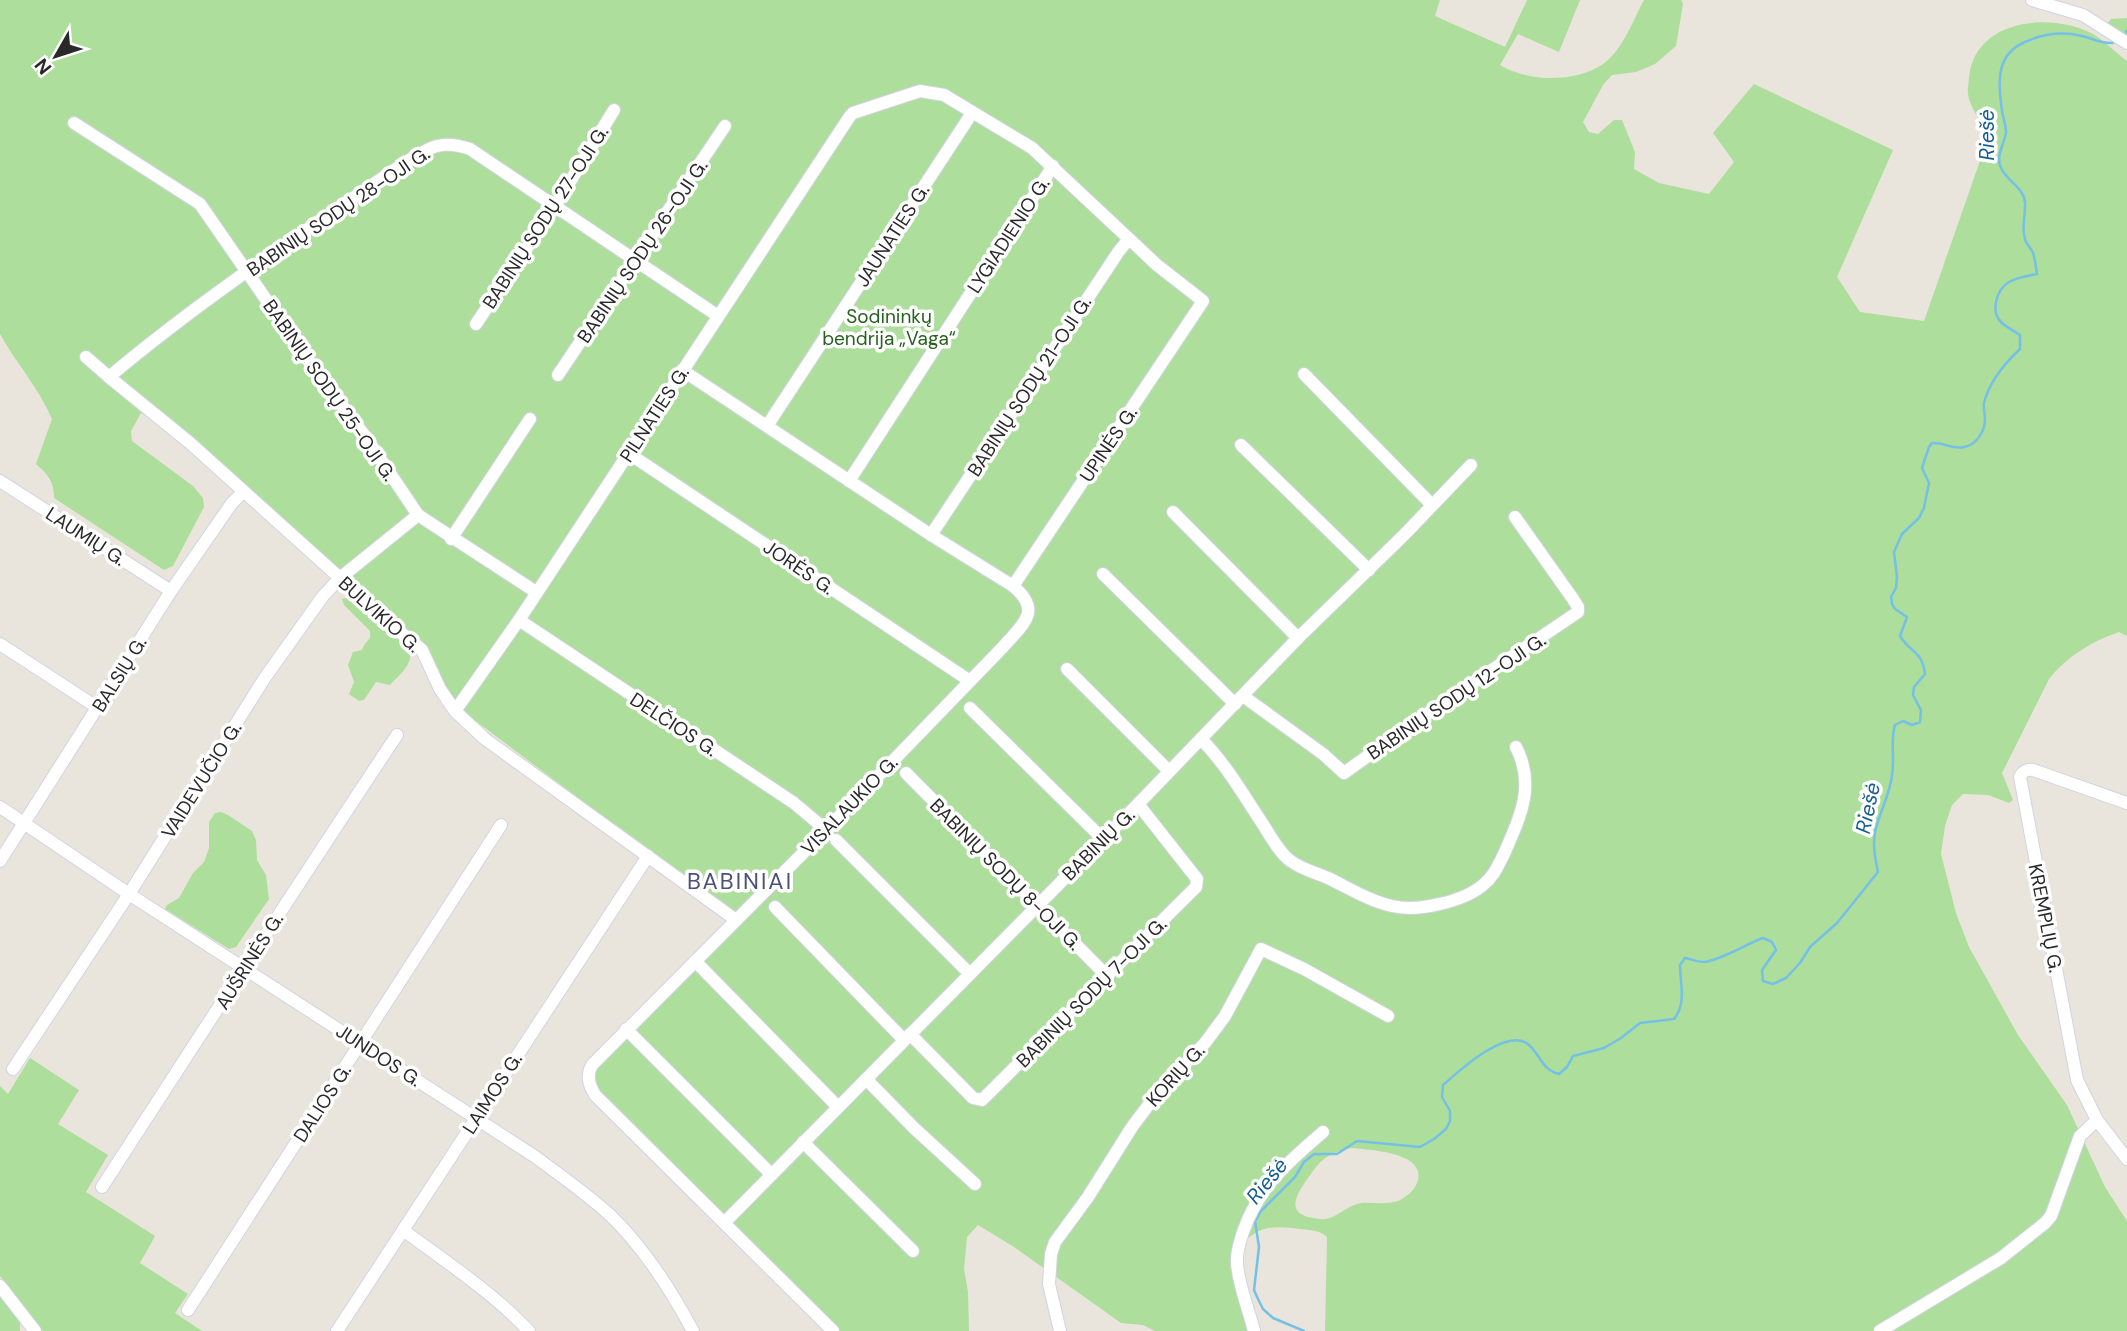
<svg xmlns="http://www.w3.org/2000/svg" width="2127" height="1331" viewBox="0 0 2127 1331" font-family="'DM Sans',sans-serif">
<rect width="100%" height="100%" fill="#eae5dc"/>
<!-- green -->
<g fill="#adde9b" fill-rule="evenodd">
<path d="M0,0H1440L1435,16L1505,47L1527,0H1580L1559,52L1518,34L1500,65C1528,82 1576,83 1603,64C1623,50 1633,20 1644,0H1681L1683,4L1676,46L1655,64L1636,72L1612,75L1603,85L1583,122L1589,132L1598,134L1614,120H1622L1635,152L1634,169L1659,183L1709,194L1734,162L1713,133L1754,84L1893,150L1837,277L1860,312L1924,321L1988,138C1983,123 1970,109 1968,94C1967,89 1969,83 1969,78C1974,21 2045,12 2089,32C2102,38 2115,52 2127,61V636L2119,632C2092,641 2066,657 2049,679L2002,773L2013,800L2009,803L1988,795L1963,794L1952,805L1945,826L1941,854L1956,913L1969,947L2018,1035L2067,1105L2105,1187L2127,1221V1331H1325L1327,1237C1320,1230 1310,1230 1300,1229C1268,1225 1256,1226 1234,1253L1248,1331H1155L1143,1325L1121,1323L1014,1247L978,1225L967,1237L964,1269L968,1292L969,1331H840L596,1089L594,1070L741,920L453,704L423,645L188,437L141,413L131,431L132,441L193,486L203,498L204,507L173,566L164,570L54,498C54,482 48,474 36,464L52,419C39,388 16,363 0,334ZM1352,1148C1369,1150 1429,1152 1417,1183C1414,1191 1405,1198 1398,1201C1385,1205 1373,1202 1361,1203C1347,1205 1334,1221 1321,1219C1290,1217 1290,1203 1306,1181C1312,1173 1317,1163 1327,1157C1334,1152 1343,1150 1352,1148Z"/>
<polygon points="2127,18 2127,39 2107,24 2111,19"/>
<path d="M346,598L409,648C415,663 400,674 390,685L376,682L364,700L359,701L349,694L354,682L348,665L353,652L362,650L364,645L370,638V631L344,605L342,599Z"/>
<polygon points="221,812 228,815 252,831 256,840 257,860 266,875 269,899 236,947 229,949 165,909 167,905 179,898 193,873 204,862 209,848 209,822 215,813"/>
<polygon points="30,1058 79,1090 58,1124 108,1155 86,1192 155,1236 140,1263 188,1294 175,1313 202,1331 43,1331 0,1276 0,1086 8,1094"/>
<polygon points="0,1294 20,1322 20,1331 0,1331"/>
</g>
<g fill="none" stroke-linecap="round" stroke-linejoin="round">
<!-- stream -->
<g stroke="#74c0e7" stroke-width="2.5">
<polyline points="2126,32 2127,31"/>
<path d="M1304,1331L1273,1318L1263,1309L1258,1299L1254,1290L1259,1247L1255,1221L1261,1211L1295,1177L1304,1162L1314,1154H1337L1357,1141L1420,1147L1434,1139L1446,1129L1450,1121V1111L1442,1097L1443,1085C1459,1071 1506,1027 1528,1044C1540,1054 1542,1070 1559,1074L1567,1067L1573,1056L1604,1048L1621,1038L1640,1023L1674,1019C1687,1002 1680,984 1680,965L1685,958C1691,959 1698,962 1703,962C1717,962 1748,943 1763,938L1772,942L1776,950L1762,970L1763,981L1773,984L1786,978L1800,963L1810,947L1837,923L1878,872C1875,858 1872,842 1876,828C1881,809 1890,794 1892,775C1895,758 1890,740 1895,725L1903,721L1912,725L1920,722L1921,710L1913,695L1914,687L1925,674C1922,650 1911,654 1900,636L1907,617L1895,609L1892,604L1891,597L1896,588L1897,577L1894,552L1902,534L1919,518L1924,508L1929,483L1922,468L1929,447L1932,443C1943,442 1953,450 1964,447C1976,445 1985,432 1985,419C1985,414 1983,409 1984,403C1989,383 2005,363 2020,349V335C2014,331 2006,327 2001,322C1990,311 1997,289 2009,282C2018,277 2028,276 2037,274C2036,267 2035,259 2033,253C2031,248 2026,244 2025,239C2021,227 2026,214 2025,202C2024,188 2006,180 2001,168C1995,156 2005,143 2006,132C2006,125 2003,117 2002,111C1998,80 1995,52 2030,40C2047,33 2065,32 2082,36C2094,39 2101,44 2113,43"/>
</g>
<!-- minor casing -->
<g stroke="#d1d3e1" stroke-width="14">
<g id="minor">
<polyline points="2032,0 2083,15 2127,43"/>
<polyline points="74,123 200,204 305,356 365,436 418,515 536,592"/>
<polyline points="476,324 555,206 614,110"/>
<polyline points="86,357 109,377 190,443 340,578 366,604 422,650 440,689 455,711 485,739 736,920"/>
<path d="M682,370L931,535L1013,586C1043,611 1023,624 1003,647L826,830L592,1065C586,1076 589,1085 595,1095L833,1331"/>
<polyline points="1304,374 1432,505"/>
<polyline points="558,375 725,126"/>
<path d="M109,377C203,298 305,231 406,162C430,147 442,139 470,149L718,316"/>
<polyline points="767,426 972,113"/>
<polyline points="1241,445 1369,570"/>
<polyline points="628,453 970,681"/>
<polyline points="0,481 171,591"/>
<polyline points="849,481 1053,166"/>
<polyline points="1173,512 1298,638"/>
<polyline points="931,535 1119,251 1129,239"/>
<polyline points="451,539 530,419"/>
<polyline points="1103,574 1235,704"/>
<polyline points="519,620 794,803 826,830"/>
<polyline points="0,644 98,708"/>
<polyline points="1067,669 1169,771"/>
<polyline points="1243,696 1323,754 1344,773 1418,720 1578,612 1578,607 1573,599 1515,517"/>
<polyline points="970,708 1103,839"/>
<polyline points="455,711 519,620 850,116 853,113 920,91 944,95 1032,148 1157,265 1203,301 1013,586"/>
<path d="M1201,739C1226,764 1244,796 1264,826C1270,836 1277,848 1285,856C1295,867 1314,872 1328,878C1349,888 1369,901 1392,906C1417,912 1463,902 1483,885C1494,876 1498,866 1504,854C1520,817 1536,786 1516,747"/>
<polyline points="906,773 1106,975"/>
<path d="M2127,803L2033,770C2026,769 2023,771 2020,777L2077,1080L2097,1120L2127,1159"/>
<path d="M0,807L129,894L534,1156C560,1175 587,1194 611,1216C645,1249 671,1290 693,1331"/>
<polyline points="836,840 970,974"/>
<polyline points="0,861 171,591 232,503 243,492"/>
<polyline points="775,907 904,1040"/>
<polyline points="695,961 838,1107"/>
<polyline points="626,1029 771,1174"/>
<polyline points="910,1034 973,1098 982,1100 1196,887 1197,879 1138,804"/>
<polyline points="13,1069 129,894 264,679 323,596 340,578 418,515"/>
<polyline points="866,1079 914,1128 975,1184"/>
<polyline points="803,1142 913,1251"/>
<path d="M102,1187C200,1036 297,885 397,735"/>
<polyline points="724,1223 1138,804 1298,638 1404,535 1471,465"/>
<path d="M403,1230C446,1262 492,1292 529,1331"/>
<polyline points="0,1286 35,1331"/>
<polyline points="188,1310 501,825"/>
<polyline points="337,1331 648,856"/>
<polyline points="1060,1331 1049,1284 1051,1254 1055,1242 1088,1197 1132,1127 1156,1095 1205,1043 1225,1016 1261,949 1304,969 1388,1016"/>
<path d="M1254,1331C1249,1310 1238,1284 1237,1263C1236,1252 1240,1242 1243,1232C1259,1186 1287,1163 1323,1132"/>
<polyline points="1880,1331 2001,1258 2045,1223 2051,1216 2080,1136 2097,1120"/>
</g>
</g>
<!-- minor -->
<use href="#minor" stroke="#fff" stroke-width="12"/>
</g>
<g text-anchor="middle" stroke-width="7" stroke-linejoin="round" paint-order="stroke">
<!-- street labels -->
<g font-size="19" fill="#292929" stroke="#fff">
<text transform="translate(338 211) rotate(-34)" y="7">BABINIŲ SODŲ 28-OJI G.</text>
<text transform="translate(545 217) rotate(-57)" y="7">BABINIŲ SODŲ 27-OJI G.</text>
<text transform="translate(892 235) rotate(-57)" y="7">JAUNATIES G.</text>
<text transform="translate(1008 235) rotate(-57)" y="7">LYGIADIENIO G.</text>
<text transform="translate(642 251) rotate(-56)" y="7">BABINIŲ SODŲ 26-OJI G.</text>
<text transform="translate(1029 386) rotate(-57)" y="7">BABINIŲ SODŲ 21-OJI G.</text>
<text transform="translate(330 390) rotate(55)" y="7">BABINIŲ SODŲ 25-OJI G.</text>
<text transform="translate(654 414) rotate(-57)" y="7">PILNATIES G.</text>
<text transform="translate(1108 444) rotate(-56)" y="7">UPINĖS G.</text>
<text transform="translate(86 536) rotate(33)" y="7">LAUMIŲ G.</text>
<text transform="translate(799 567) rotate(34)" y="7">JORĖS G.</text>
<text transform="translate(380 614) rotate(42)" y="7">BULVIKIO G.</text>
<text transform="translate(119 674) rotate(-58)" y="7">BALSIŲ G.</text>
<text transform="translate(1456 696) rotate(-34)" y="7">BABINIŲ SODŲ 12-OJI G.</text>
<text transform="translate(674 724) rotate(33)" y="7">DELČIOS G.</text>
<text transform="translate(201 780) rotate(-58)" y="7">VAIDEVUČIO G.</text>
<text transform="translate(849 805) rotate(-46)" y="7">VISALAUKIO G.</text>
<text transform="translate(1098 844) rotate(-45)" y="7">BABINIŲ G.</text>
<text transform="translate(1006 874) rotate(45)" y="7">BABINIŲ SODŲ 8-OJI G.</text>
<text transform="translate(2046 918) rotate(79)" y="7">KREMPLIŲ G.</text>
<text transform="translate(249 961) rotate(-58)" y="7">AUŠRINĖS G.</text>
<text transform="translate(1091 992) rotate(-45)" y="7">BABINIŲ SODŲ 7-OJI G.</text>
<text transform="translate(379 1055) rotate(33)" y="7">JUNDOS G.</text>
<text transform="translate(1175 1075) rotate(-48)" y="7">KORIŲ G.</text>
<text transform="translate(492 1093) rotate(-57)" y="7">LAIMOS G.</text>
<text transform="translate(322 1103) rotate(-57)" y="7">DALIOS G.</text>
</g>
<!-- park labels -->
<g font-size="19" fill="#27611e" stroke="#fff">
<text x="889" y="323">Sodininkų<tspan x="889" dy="22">bendrija „Vaga“</tspan></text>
</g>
<!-- water labels -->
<g font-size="21" font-style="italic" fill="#155d91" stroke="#fff">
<text transform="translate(1987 135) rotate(-90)" y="7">Riešė</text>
<text transform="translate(1868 808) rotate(-78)" y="7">Riešė</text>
<text transform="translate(1267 1181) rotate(-51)" y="7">Riešė</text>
</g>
<!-- quarter labels -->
<g font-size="23" letter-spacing="2" fill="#4c5177" stroke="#fff">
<text x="740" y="889">BABINIAI</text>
</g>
</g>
<!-- north arrow -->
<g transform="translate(56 56) rotate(231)" stroke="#ffffff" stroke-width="5" paint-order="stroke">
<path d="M0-5L12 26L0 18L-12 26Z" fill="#292929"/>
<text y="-10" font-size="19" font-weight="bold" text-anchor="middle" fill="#292929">N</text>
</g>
</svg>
